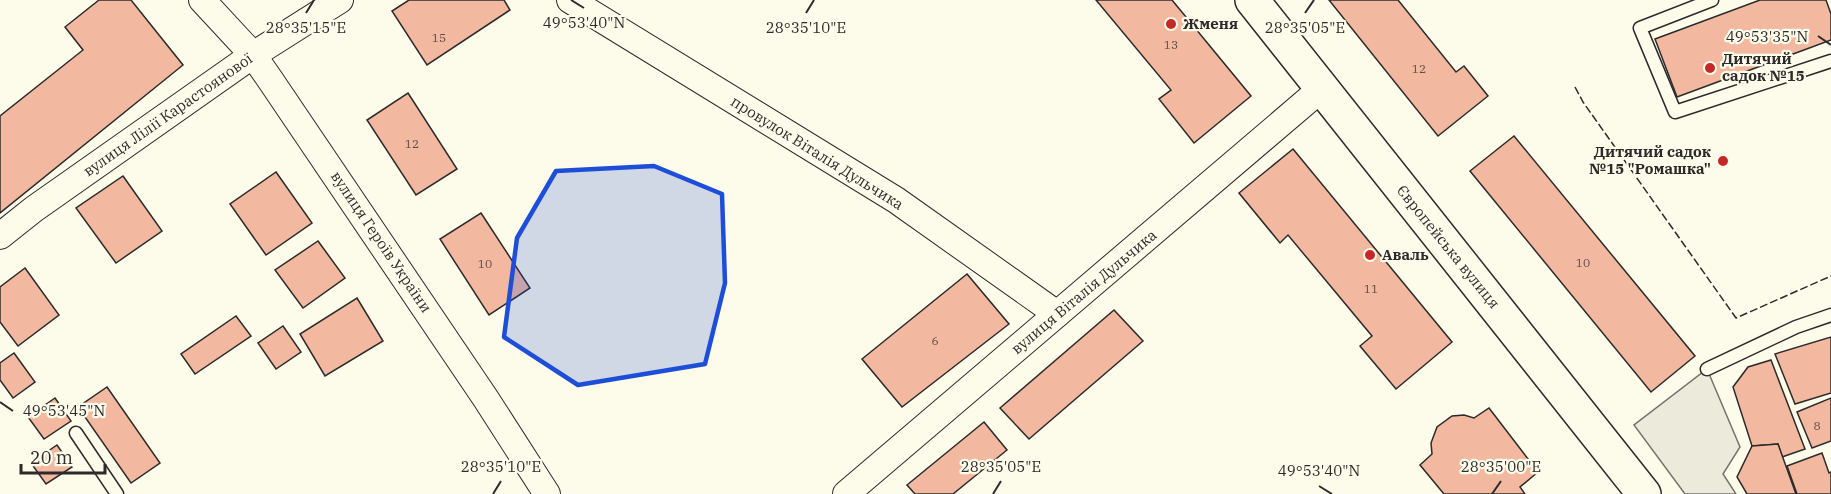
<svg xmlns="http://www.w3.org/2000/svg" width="1831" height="494" viewBox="0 0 1831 494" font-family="'IBM Plex Serif',serif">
<rect width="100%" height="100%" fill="#fdfbea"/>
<!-- parking -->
<polygon fill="#eceadb" stroke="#74746e" stroke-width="1.5" points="1707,369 1740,447 1723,474 1736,494 1685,494 1634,425"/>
<!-- building -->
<g fill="#f2b8a0" stroke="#2b2b2b" stroke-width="1.5">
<polygon points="99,0 131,0 183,65 0,213 0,116 83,50 65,27"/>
<polygon points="409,0 504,0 510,10 427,65 392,11"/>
<polygon points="1096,0 1172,0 1251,96 1194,143 1159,99 1171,90"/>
<polygon points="1329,0 1398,0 1456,72 1464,66 1488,96 1438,136"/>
<polygon points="1760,0 1826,0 1831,14 1831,40 1677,97 1655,39"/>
<polygon points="408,93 457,169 416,195 367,120"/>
<polygon points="1514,136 1695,356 1651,392 1470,171"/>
<polygon points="1293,149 1452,342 1396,389 1360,346 1372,336 1288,235 1280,243 1239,193"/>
<polygon points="276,172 312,223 266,255 230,204"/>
<polygon points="123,176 162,231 116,263 76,208"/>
<polygon points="481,213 530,288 489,315 440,239"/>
<polygon points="318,241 345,278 303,308 275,270"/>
<polygon points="25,268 59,315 18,346 0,322 0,287"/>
<polygon points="967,274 1009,324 902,407 862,359"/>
<polygon points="357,298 383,341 325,376 300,334"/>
<polygon points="1114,310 1143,341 1029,439 1000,408"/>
<polygon points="236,316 251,336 195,374 181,354"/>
<polygon points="283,326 301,352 276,369 258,343"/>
<polygon points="1831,337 1831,393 1795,404 1775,354"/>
<polygon points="14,353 35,382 13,398 0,380 0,363"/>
<polygon points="1771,360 1805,449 1782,457 1778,444 1752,446 1733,387 1748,367"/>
<polygon points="107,387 160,463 131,483 78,407"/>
<polygon points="55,398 71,421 44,439 28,417"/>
<polygon points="1831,398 1831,441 1812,448 1797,412"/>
<polygon points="1489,408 1538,472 1520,487 1525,494 1444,494 1420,465 1432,454 1431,443 1437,427 1452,416 1464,415 1474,418"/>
<polygon points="984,422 1007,450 953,494 915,494 907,485"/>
<polygon points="1778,444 1796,494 1747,494 1737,477 1752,446"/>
<polygon points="57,445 72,467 46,484 31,463"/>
<polygon points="1822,453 1829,473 1831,472 1831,494 1797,494 1787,466"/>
</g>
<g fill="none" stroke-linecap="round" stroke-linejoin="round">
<!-- lane casing -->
<g stroke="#2b2b2b" stroke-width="15">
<g id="lane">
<polyline points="1712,0 1640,28 1675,112 1831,61"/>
<polyline points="1707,369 1796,327 1831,315"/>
<polyline points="76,433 117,494"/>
</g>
</g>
<!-- street casing -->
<g stroke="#2b2b2b" stroke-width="28">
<g id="street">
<polyline points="202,0 253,55 271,81 486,399 547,494"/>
<polyline points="570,0 896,200 1057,314"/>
<polyline points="0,236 34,209 253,55 340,0"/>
<polyline points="846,494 1321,89"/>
</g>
</g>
<!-- secondary casing -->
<g stroke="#2b2b2b" stroke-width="36">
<polyline id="secondary" points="1252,0 1644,494"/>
</g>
<!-- lane -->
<use href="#lane" stroke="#fdfbea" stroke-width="12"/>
<!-- street -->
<use href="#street" stroke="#fdfbea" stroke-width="26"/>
<!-- secondary -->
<use href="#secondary" stroke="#fdfbea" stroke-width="33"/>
<!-- fence -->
<polyline stroke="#2b2b2b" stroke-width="1.5" stroke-dasharray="8 3" stroke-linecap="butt" points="1575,87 1583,102 1736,318 1831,276"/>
</g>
<!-- marked area -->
<path fill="#1d4ed8" fill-opacity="0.2" stroke="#1d4ed8" stroke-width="4.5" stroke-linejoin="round" d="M654,166L722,194L725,283L705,364L578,385L504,337L517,238L556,171Z"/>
<!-- ticks -->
<path fill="none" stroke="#2b2b2b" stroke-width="2" d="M571,0L584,8M306,13L314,0M806,13L814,0M1305,13L1314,0M1818,36L1831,45M0,402L13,411M1319,486L1332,494M493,494L501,481M993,494L1001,481M1492,494L1501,481"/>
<!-- markers -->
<g fill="#c62828" stroke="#fdfbea" stroke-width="2">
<circle cx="1171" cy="24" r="6"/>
<circle cx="1710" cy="68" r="6"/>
<circle cx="1723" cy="161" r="6"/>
<circle cx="1370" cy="255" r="6"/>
</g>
<g text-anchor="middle" stroke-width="4.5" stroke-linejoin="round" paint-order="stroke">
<!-- number labels -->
<g font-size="12" fill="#5d4e48">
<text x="439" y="42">15</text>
<text x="1171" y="49">13</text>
<text x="1419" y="73">12</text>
<text x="412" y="148">12</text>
<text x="1583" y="267">10</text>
<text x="485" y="268">10</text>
<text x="1371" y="293">11</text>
<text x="935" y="345">6</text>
<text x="1817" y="430">8</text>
</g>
<!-- poi labels -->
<g font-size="15" font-weight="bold" fill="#2b2b2b" stroke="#fdfbea" text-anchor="start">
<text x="1183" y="29">Жменя</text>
<text x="1722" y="64">Дитячий<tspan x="1722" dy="17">садок №15</tspan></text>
<text x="1711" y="157" text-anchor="end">Дитячий садок<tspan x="1711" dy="17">№15 "Ромашка"</tspan></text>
<text x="1382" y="260">Аваль</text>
</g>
<!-- street labels -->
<g font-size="15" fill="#2b2b2b" stroke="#fdfbea">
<text transform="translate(168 115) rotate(-35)" y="5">вулиця Лілії Карастоянової</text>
<text transform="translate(817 153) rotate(32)" y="5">провулок Віталія Дульчика</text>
<text transform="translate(381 242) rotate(56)" y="5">вулиця Героїв України</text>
<text transform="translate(1448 247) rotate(51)" y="5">Європейська вулиця</text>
<text transform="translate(1084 292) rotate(-40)" y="5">вулиця Віталія Дульчика</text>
</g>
</g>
<g font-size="15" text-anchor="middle" fill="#2b2b2b" stroke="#fdfbea" stroke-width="4.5" stroke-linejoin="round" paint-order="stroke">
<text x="584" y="28">49°53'40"N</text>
<text x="1305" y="33">28°35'05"E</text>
<text x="306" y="33">28°35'15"E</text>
<text x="806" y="33">28°35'10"E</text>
<text x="1767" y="42">49°53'35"N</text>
<text x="64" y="416">49°53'45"N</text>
<text x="501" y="472">28°35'10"E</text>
<text x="1001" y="472">28°35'05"E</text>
<text x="1501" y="472">28°35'00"E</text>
<text x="1319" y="476">49°53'40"N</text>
</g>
<!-- scale -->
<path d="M21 464v9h84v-9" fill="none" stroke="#2b2b2b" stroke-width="3"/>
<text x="30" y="464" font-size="18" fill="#2b2b2b" stroke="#fdfbea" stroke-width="4.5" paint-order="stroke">20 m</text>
</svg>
